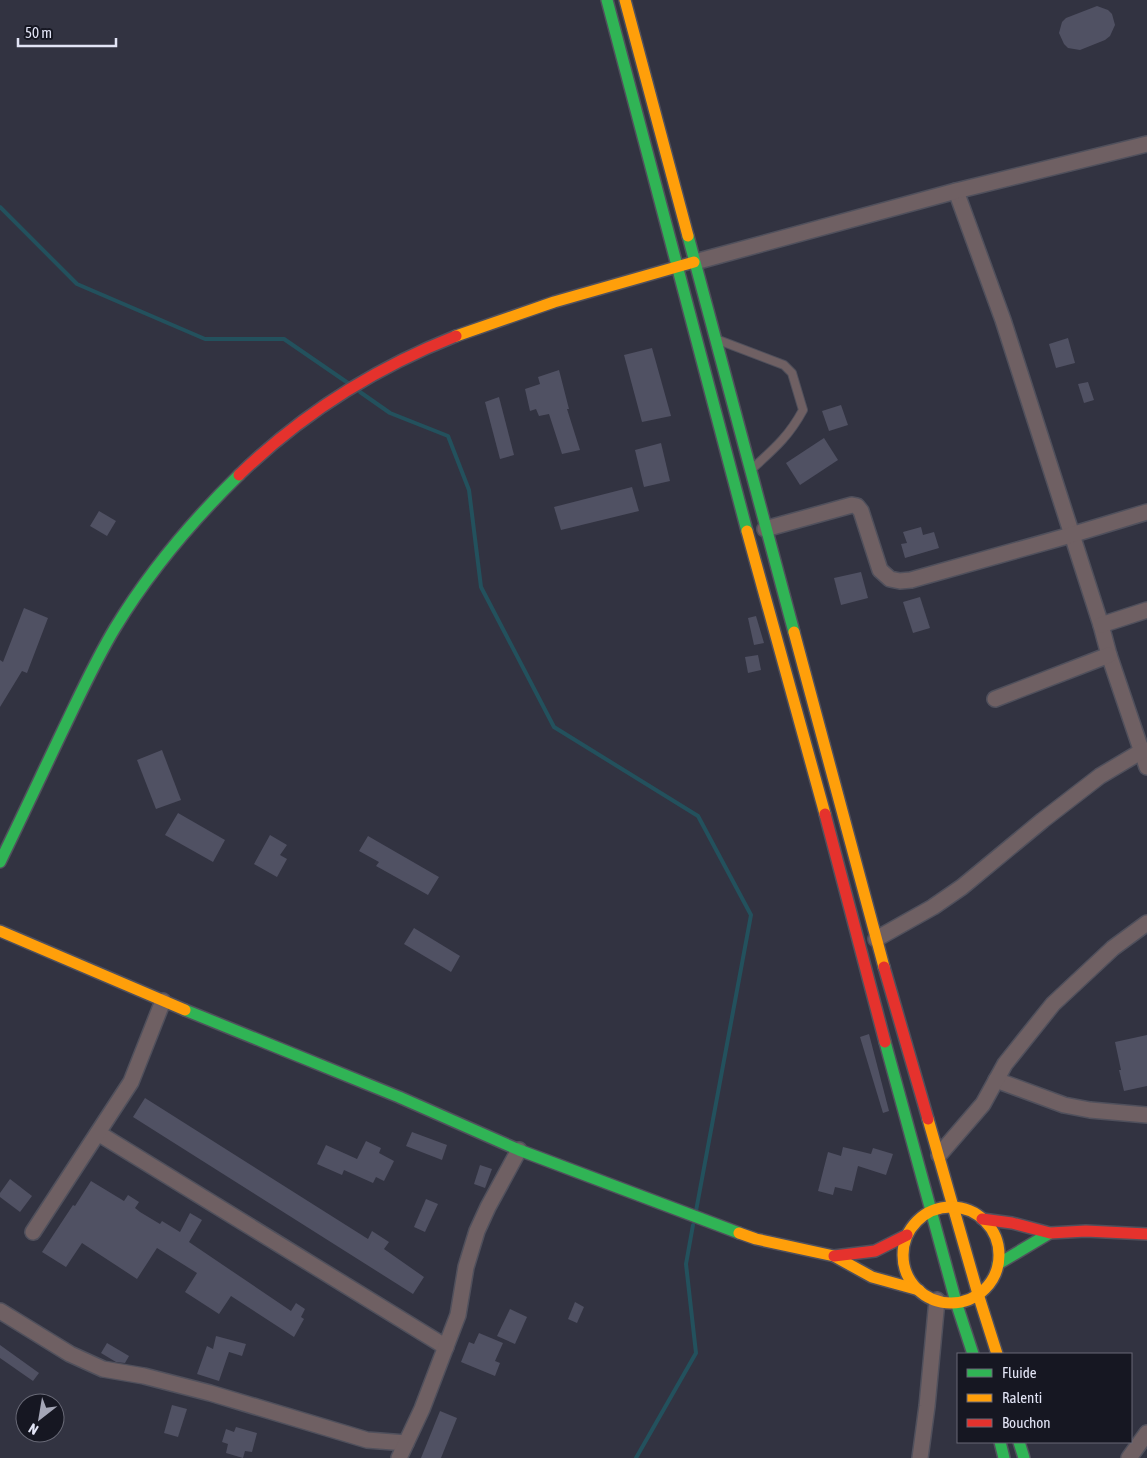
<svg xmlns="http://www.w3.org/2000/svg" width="1147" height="1458" viewBox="0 0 1147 1458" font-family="'Asap Condensed',sans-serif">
<rect width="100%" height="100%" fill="#323341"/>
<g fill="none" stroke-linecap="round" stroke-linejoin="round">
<!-- stream -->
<g stroke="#23515d" stroke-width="4">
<polyline points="0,207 77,284 205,339 284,339 348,383"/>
<polyline points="360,392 390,413 448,436 469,490 481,587 554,727 698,816 751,915 696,1211"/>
<polyline points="636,1458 696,1353 686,1264 693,1225"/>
</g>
</g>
<!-- building -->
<g fill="#505163">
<polygon points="1097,6 1108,10 1112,14 1115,25 1110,36 1105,40 1080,50 1068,48 1064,44 1059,33 1062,22 1066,18"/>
<polygon points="1068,338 1075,363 1056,368 1049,344"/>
<polygon points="652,348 671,416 642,422 624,355"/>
<polygon points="559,370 569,409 567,409 580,450 562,454 549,414 539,416 536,409 530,411 525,389 540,384 538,377"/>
<polygon points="1088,382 1094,400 1084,403 1078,384"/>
<polygon points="499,397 514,455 500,459 485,402"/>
<polygon points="841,405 848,425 829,431 822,411"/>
<polygon points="824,438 838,460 800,485 786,463"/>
<polygon points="661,443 670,481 644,487 635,450"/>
<polygon points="632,487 639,511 561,530 554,507"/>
<polygon points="99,511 116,521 107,536 90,526"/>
<polygon points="921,527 923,535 934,532 939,548 905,558 901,544 907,543 903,532"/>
<polygon points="861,572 868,598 841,605 834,578"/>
<polygon points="920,597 930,628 913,633 903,602"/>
<polygon points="24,608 48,618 27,673 22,671 0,707 0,660 3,662"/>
<polygon points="756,616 764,643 754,645 748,618"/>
<polygon points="758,655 761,670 748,673 745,657"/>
<polygon points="162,750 181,800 156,809 137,760"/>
<polygon points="178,813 225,840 213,862 165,835"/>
<polygon points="270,835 287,845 280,855 287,859 277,877 254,864"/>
<polygon points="368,836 439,877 428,895 376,866 379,862 359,851"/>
<polygon points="414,928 460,956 451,972 404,944"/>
<polygon points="869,1034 889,1111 883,1113 860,1037"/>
<polygon points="1147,1035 1147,1086 1124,1091 1119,1070 1121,1070 1115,1042"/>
<polygon points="145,1098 368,1239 372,1231 389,1242 384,1249 424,1277 413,1294 133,1117"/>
<polygon points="412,1132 447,1145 442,1160 406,1146"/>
<polygon points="366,1141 381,1148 379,1153 394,1161 384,1181 376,1177 373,1183 344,1170 342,1175 317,1164 326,1145 357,1159"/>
<polygon points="843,1147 871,1154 873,1148 893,1154 886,1175 858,1166 852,1191 835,1187 833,1195 818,1191 828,1152 841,1156"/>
<polygon points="480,1165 492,1169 485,1188 474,1184"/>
<polygon points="10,1179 32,1196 20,1212 0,1197 0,1193"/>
<polygon points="91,1181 124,1201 128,1195 139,1202 135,1208 140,1212 160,1224 162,1221 180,1232 190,1213 202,1220 189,1242 291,1311 296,1303 305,1309 301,1317 304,1319 294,1337 231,1296 219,1314 185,1292 197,1273 157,1248 137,1279 82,1243 66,1267 42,1252 73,1205 75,1206"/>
<polygon points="426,1199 438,1204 425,1232 414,1227"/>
<polygon points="575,1302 584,1307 577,1323 568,1319"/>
<polygon points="510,1309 527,1317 515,1344 497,1336"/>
<polygon points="479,1333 503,1343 495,1361 500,1363 495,1376 461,1362 469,1342 474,1344"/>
<polygon points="216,1336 246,1344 242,1356 229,1352 219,1381 197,1374 207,1346 213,1349"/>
<polygon points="107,1343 129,1356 125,1363 116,1362 101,1353"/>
<polygon points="0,1345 39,1373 33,1381 0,1358"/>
<polygon points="172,1405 187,1409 178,1437 164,1433"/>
<polygon points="440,1411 457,1418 441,1458 421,1458"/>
<polygon points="236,1427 257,1433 252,1452 245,1451 243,1458 226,1453 228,1444 222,1442 226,1429 234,1432"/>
</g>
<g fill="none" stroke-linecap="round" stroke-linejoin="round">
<!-- lane casing -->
<g stroke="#50505c" stroke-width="10">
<path id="lane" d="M721,341L784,365L792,373L803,410C789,436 775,448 753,468"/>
</g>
<!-- street casing -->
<g stroke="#50505c" stroke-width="18">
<g id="street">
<polyline points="956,191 1003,320 1101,625 1109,655 1147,767"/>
<polyline points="695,262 956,191 1147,144"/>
<polyline points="765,529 852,505 857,506 861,511 880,570 890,579 900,581 911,580 1071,535 1147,512"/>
<polyline points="1101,625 1147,610"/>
<polyline points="995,699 1109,655"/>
<polyline points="876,939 933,907 962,887 1043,820 1100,776 1142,751 1147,750"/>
<polyline points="996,1080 1064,1105 1090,1110 1147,1115"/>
<polyline points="98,1133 446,1347"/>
<polyline points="939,1155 983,1104 1005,1064 1053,1004 1113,948 1147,923"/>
<polyline points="33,1232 131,1082 163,1001"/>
<polyline points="0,1311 70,1354 103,1369 144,1376 210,1393 367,1440 406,1443"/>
<polyline points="399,1458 422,1409 458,1315 466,1267 477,1231 488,1207 519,1150"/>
<polyline points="920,1458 927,1406 937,1300"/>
<polyline points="1129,1458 1147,1433"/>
</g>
</g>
<!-- fast casing -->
<g stroke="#50505c" stroke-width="14">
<g id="fast">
<polyline points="607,0 747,531"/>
<polyline points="688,236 794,632"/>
<path d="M0,862C21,819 41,776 62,732C79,697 95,661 115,628C149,572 192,521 239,475"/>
<polyline points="185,1010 399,1097 519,1150 739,1233"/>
<polyline points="885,1042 956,1302 973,1354"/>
<polyline points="998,1264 1050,1233"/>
<polyline points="1000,1442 1004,1458"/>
<polyline points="1019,1442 1024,1458"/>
</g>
</g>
<!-- slow casing -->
<g stroke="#50505c" stroke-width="14">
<g id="slow">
<polyline points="625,0 688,236"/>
<polyline points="456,336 554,302 694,262"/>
<polyline points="747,531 825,814"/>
<polyline points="794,632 884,967"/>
<polyline points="0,931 185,1010"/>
<polyline points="928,1119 978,1294 997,1354"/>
<circle cx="951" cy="1255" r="48"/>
<polyline points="739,1233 756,1239 834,1256 872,1277 919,1290"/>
</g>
</g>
<!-- jam casing -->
<g stroke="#50505c" stroke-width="14">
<g id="jam">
<path d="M239,475C301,415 375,368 456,336"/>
<polyline points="825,814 885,1042"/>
<polyline points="884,967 928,1119"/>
<polyline points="982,1219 1012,1223 1050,1233 1086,1231 1147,1234"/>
<polyline points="834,1256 875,1251 907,1235"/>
</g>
</g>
<!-- lane -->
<use href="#lane" stroke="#6f6063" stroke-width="8"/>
<!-- street -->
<use href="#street" stroke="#6f6063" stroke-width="15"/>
<!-- fast -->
<use href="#fast" stroke="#30b455" stroke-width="11"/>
<!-- slow -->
<use href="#slow" stroke="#ff9f0a" stroke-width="11"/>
<!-- jam -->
<use href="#jam" stroke="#e5322d" stroke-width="11"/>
</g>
<!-- legend -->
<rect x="957" y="1353" width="175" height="90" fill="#161722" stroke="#686976"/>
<rect x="967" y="1369" width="25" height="8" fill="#30b455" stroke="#686976"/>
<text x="1002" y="1378" font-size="15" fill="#e2e4f5">Fluide</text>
<rect x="967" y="1394" width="25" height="8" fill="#ff9f0a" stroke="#686976"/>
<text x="1002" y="1403" font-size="15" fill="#e2e4f5">Ralenti</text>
<rect x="967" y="1419" width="25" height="8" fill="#e5322d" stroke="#686976"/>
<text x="1002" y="1428" font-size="15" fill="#e2e4f5">Bouchon</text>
<!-- north arrow -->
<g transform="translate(40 1418) rotate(211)"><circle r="24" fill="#161722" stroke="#686976"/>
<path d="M0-4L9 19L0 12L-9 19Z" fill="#a4a6b6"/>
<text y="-8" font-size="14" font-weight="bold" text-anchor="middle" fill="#e2e4f5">N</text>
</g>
<!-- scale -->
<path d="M18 38v8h98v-8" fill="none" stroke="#e2e4f5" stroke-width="2.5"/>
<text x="25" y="38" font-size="15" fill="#e2e4f5" stroke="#161722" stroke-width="4" paint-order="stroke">50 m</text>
</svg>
